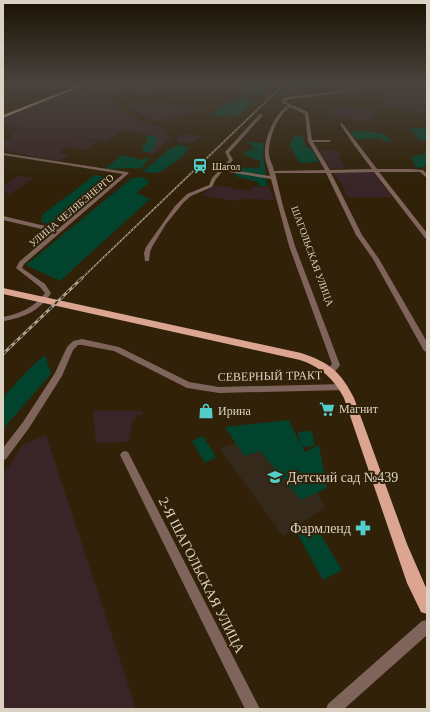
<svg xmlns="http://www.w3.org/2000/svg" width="430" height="712" viewBox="0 0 430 712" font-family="'Times New Roman',serif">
<rect width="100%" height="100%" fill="#302108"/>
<!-- industrial -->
<g fill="#392527">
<polygon points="90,83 176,83 161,91 151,90 146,93 130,91 141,85 132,84 108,95 74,89"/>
<polygon points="213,83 247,83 239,90 206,87"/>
<polygon points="400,83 427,83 427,113 381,107"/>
<polygon points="72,92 119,99 118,107 128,114 126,115 158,126 164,130 171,141 167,141 153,154 148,154 155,144 152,137 149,135 124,130 106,141 74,136 97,142 85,150 58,145 66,147 59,153 70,154 59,161 3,150 3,142 11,138 10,136 17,128 3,126 3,120 62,94"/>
<polygon points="148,100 205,111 153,122 124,104"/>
<polygon points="339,106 378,112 367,122 328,115"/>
<polygon points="187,134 201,136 193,143 177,142 178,136"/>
<polygon points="319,151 338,151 342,157 338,158 346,168 331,169"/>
<polygon points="374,172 392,197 346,197 344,191 346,191 334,173"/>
<polygon points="18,176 34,178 10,194 3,192 3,186"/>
<polygon points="215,185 250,191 252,187 270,187 273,200 247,199 233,201 202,195"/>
<polygon points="93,411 143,411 142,415 136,415 135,421 132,421 130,436 128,442 96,443"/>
<polygon points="46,435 108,623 136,709 3,709 3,476 22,445"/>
</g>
<!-- education -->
<polygon fill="#35291b" points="288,431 325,507 283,536 219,448 271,433"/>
<!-- green -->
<g fill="#02432d">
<polygon points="257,83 274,83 261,95 243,92"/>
<polygon points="293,83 308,83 304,86 288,93 284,98 278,98"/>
<polygon points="243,98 254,100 239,116 228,114 223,117 211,114 224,104"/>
<polygon points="410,128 424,128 427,131 427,140 419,140"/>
<path d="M362,131C372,134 382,128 391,141L385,142L380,138L356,139L350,132Z"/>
<polygon points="296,135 303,136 306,147 314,151 318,162 300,163 289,145"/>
<polygon points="146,136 155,136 158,140 151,152 144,152 142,147 147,142 148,139 145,137"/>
<polygon points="246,142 264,143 263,155 267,186 259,186 258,182 238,177 234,173 238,170 231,169 231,167 259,168 261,161 245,155 244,151 254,150 252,145"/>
<polygon points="181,144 185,147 190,148 181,158 158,173 142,172 168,150"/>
<polygon points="427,153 427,166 418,168 414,165 412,157"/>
<path d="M122,155L143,160L144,158H150L141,169C129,167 119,169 107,169V167Z"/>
<polygon points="95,175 109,178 52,225 41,222 42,215"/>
<polygon points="143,177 150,182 136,193 150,199 60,281 26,265 132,178"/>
<polygon points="45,355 51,374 3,429 3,397 31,367"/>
<polygon points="289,420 300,444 298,432 312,431 315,446 302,447 305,452 319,445 327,488 301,500 260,451 244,456 225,427"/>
<polygon points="203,436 216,457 205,463 192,441"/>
<polygon points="316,527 342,570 323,580 298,535"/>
</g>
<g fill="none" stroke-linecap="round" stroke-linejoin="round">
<!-- minor -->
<g fill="#7f645b" fill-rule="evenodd">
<path d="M374,83H377L335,94L289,99L285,102L308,112L312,140H329L331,141L329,142H313L330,170L372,169L354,145L340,124L342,123L377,169H412L423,170L427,174V178L420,172H379L427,233V239L425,238L374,172L331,173L362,235L379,259L427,342V352L424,351L373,259L356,235L326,173H275L283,206L295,246L340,365C337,370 333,375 327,373L326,371L332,364L289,246L271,179L223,171L216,179L212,187L191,196L184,202L166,224L152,247L150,252L149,261H145L144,253L146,247L175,206L187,194L209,185L212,178L229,160L225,152L260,114L263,115L229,153L233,160L225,169L270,176C269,169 265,162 265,155C264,138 274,115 288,105L282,103L283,99L288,97L335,92ZM290,107L305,114L308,141L325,170L274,171C273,165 270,161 269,155C268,139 277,116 290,107Z"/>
<path d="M3,153L127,172L129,173L24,264L22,268L45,284L51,293C40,311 23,318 3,321V317C19,314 35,307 45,293L40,287L16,268L19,262L54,232L3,220V216L58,229L123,174L3,155Z"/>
<polygon points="82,339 119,347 189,382 219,387 344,384 347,385 348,387 347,389 344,390 219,393 187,388 114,351 82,345 78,345 73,350 62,376 29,428 6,459 3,460 3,448 23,422 55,373 67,347 73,341"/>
<polygon points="125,451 128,452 260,709 245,709 120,455 122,452"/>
<polygon points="427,620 427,635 344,709 326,709 328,704 422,621"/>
</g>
<!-- major -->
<g fill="#dba592" fill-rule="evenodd">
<polygon points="85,83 89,83 3,118 3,115"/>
<path d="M3,288L301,353C329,362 341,372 354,398L407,544L427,590V614L421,612L407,583L344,398C334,379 321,367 300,360L3,294Z"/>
</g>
<!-- rail-far1 casing -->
<g stroke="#ada291" stroke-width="1.5">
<polyline id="rail-far1" points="81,279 285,83"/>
</g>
<!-- rail casing -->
<g stroke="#ada291" stroke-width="3">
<polyline id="rail" points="3,354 82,278"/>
</g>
<!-- rail-far1 -->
<use href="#rail-far1" stroke="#302108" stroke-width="1" stroke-dasharray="2" stroke-linecap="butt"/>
<!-- rail -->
<use href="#rail" stroke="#302108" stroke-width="1.5" stroke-dasharray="4" stroke-linecap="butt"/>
</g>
<!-- sky -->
<linearGradient id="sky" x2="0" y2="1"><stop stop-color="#1a1204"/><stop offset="0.46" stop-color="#48433d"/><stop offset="1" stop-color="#48433d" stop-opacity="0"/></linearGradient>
<rect width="430" height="182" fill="url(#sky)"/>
<!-- icons -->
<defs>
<g id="station-bare" transform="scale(1.2)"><path d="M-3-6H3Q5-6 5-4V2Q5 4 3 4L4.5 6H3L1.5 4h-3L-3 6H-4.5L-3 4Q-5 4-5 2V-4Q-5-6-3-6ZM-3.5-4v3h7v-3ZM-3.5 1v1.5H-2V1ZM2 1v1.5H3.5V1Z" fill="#53cdc9" stroke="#302108" stroke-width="2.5" paint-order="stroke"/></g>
<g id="supermarket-bare" transform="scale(1.2)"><path d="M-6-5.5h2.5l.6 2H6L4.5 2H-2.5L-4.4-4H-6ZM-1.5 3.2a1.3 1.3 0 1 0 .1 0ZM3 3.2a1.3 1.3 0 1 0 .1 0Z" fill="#53cdc9" stroke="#302108" stroke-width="2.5" paint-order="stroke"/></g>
<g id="shop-bare" transform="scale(1.2)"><path d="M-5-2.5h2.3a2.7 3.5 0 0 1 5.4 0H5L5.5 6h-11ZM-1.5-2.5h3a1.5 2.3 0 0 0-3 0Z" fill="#53cdc9" stroke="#302108" stroke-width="2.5" paint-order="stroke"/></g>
<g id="school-bare" transform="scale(1.2)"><path d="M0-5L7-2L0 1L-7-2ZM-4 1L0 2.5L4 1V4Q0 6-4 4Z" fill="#53cdc9" stroke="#302108" stroke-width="2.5" paint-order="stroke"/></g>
<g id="pharmacy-bare" transform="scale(1.2)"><path d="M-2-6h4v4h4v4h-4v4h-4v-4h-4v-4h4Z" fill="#53cdc9" stroke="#302108" stroke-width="2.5" paint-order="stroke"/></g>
</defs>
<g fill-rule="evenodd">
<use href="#station-bare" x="200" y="166"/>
<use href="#supermarket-bare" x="327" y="409"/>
<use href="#shop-bare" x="206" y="411"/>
<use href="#school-bare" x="275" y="477"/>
<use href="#pharmacy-bare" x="363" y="528"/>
</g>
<g text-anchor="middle" stroke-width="4" stroke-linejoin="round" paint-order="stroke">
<!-- far-poi labels -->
<g font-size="10" fill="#dcd2c4" stroke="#302108" text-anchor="start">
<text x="212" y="170">Шагол</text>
</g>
<!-- far-street labels -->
<g font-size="10" fill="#dcd2c4" stroke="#302108">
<text transform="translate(71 210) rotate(-40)" y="4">УЛИЦА ЧЕЛЯБЭНЕРГО</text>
<text transform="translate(313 256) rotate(70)" y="4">ШАГОЛЬСКАЯ УЛИЦА</text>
</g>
<!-- street labels -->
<g font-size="12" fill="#dcd2c4" stroke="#302108">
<text transform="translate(270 376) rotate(-1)" y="4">СЕВЕРНЫЙ ТРАКТ</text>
</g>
<!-- poi labels -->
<g font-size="12" fill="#dcd2c4" stroke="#302108" text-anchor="start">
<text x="339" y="413">Магнит</text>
<text x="218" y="415">Ирина</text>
</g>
<!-- near-poi labels -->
<g font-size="14" fill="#dcd2c4" stroke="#302108" text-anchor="start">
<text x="287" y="482">Детский сад №439</text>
<text x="351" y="533" text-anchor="end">Фармленд</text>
</g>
<!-- near-street labels -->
<g font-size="14" fill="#dcd2c4" stroke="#302108">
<text transform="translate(202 575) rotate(63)" y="5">2-Я ШАГОЛЬСКАЯ УЛИЦА</text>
</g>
</g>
<!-- border -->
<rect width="430" height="712" fill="none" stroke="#dcd2c4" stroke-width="8"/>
</svg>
